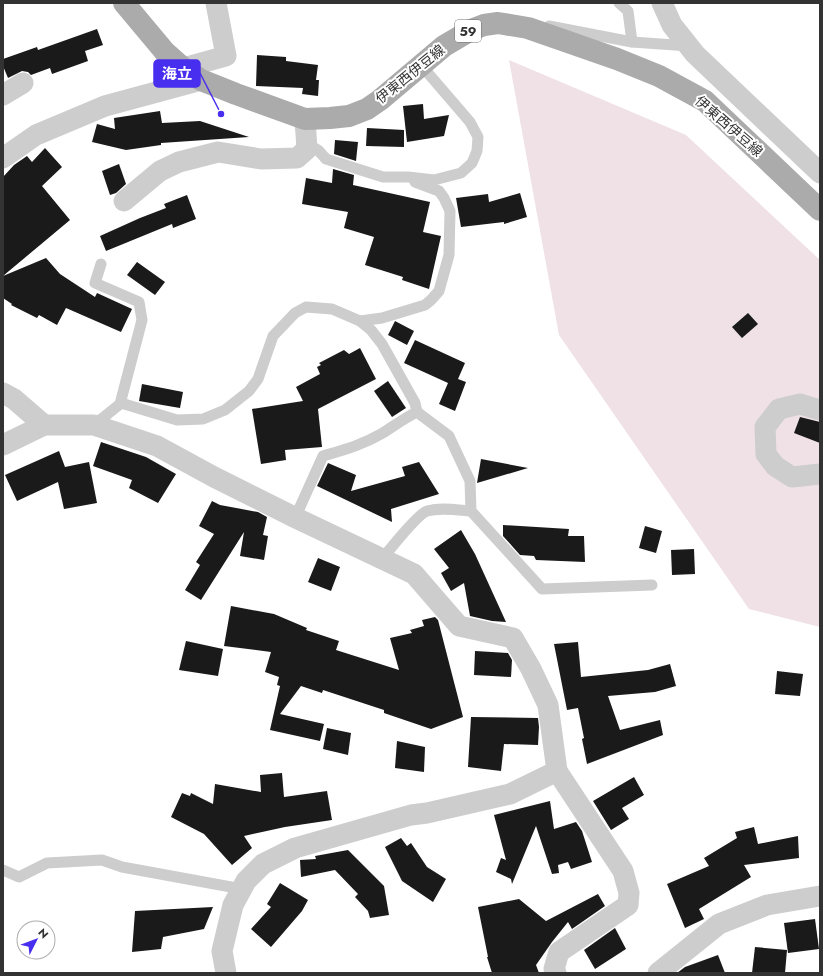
<svg xmlns="http://www.w3.org/2000/svg" width="823" height="976" viewBox="0 0 823 976" font-family="Jost,'Noto Sans JP',sans-serif">
<rect width="100%" height="100%" fill="#fff"/>
<!-- green -->
<polygon fill="#f0e1e6" points="509,60 686,135 820,260 820,627 749,609 559,335"/>
<!-- building -->
<g fill="#1a1a1a">
<polygon points="97,29 103,45 85,51 88,61 52,74 50,68 31,75 28,72 22,71 8,78 3,66 3,59 37,47 38,50"/>
<polygon points="257,55 286,57 286,61 318,65 316,80 319,80 318,96 302,94 303,88 256,86"/>
<polygon points="423,104 424,119 449,115 444,136 407,142 403,106"/>
<polygon points="160,111 162,123 200,121 249,137 161,143 161,145 126,150 92,142 97,124 115,129 114,118"/>
<polygon points="367,128 404,130 404,147 366,146"/>
<polygon points="335,140 358,142 356,161 334,154"/>
<polygon points="45,148 62,167 42,186 70,220 3,276 3,177 14,165 27,156 32,162"/>
<polygon points="119,164 126,184 116,193 110,195 102,171"/>
<polygon points="333,169 354,175 353,185 430,202 423,232 441,236 429,289 402,280 403,277 365,265 374,237 344,228 348,212 302,204 306,178 332,183"/>
<polygon points="520,193 527,217 504,224 504,222 461,227 456,198 488,194 489,202"/>
<polygon points="187,195 196,219 173,228 172,224 106,251 100,236 140,218 166,208 164,204"/>
<polygon points="46,258 60,274 95,297 97,293 132,309 121,332 66,308 57,325 39,315 37,318 11,305 12,304 3,298 3,276"/>
<polygon points="137,262 165,282 155,295 127,275"/>
<polygon points="748,313 758,324 742,338 732,327"/>
<polygon points="395,321 414,331 407,345 388,335"/>
<polygon points="415,340 465,363 458,379 466,382 455,411 439,404 448,383 404,363"/>
<polygon points="360,348 376,379 318,409 322,447 285,450 286,460 261,464 252,409 303,401 296,387 320,374 317,367 321,365 319,363 344,350 349,354"/>
<polygon points="388,381 406,408 392,417 374,391"/>
<polygon points="142,384 183,392 180,408 139,401"/>
<polygon points="800,417 820,422 820,443 794,433"/>
<polygon points="101,442 146,457 176,474 158,503 129,488 132,480 93,466"/>
<polygon points="59,451 65,467 89,462 97,503 64,509 58,482 17,501 5,475"/>
<polygon points="481,459 528,468 477,483"/>
<polygon points="419,462 439,494 391,509 392,522 317,486 328,463 356,475 351,491 405,476 402,467"/>
<polygon points="212,501 220,505 258,512 267,517 263,535 268,536 264,560 240,556 244,532 201,600 185,590 200,565 196,562 214,534 199,526"/>
<polygon points="503,525 569,529 568,536 584,536 585,562 536,560 534,556 520,555 503,536"/>
<polygon points="645,526 662,531 656,553 639,548"/>
<polygon points="461,530 475,554 506,622 492,621 470,616 464,583 451,591 441,573 449,568 434,549"/>
<polygon points="694,549 695,574 672,575 671,550"/>
<polygon points="318,558 340,567 331,591 308,582"/>
<polygon points="231,606 274,614 307,628 306,630 339,641 336,650 399,670 390,638 412,633 410,630 424,626 422,620 435,617 438,620 463,717 431,729 384,713 384,710 323,690 322,693 301,686 280,714 324,724 320,741 270,730 280,686 277,685 279,677 265,672 271,652 224,646"/>
<polygon points="186,641 223,649 218,676 179,670"/>
<polygon points="578,642 581,677 648,670 670,664 676,686 655,692 608,696 620,730 660,720 663,735 587,764 582,739 584,738 578,708 567,710 554,644"/>
<polygon points="475,651 508,653 512,660 511,677 474,675"/>
<polygon points="777,671 803,674 800,696 775,694"/>
<polygon points="471,717 538,718 539,727 538,745 504,744 501,771 468,767"/>
<polygon points="327,728 351,733 348,755 323,749"/>
<polygon points="397,741 425,747 424,772 395,768"/>
<polygon points="282,773 284,797 327,791 332,820 285,827 244,836 252,848 232,865 204,834 171,817 182,793 190,796 191,793 213,804 215,784 261,792 260,775"/>
<polygon points="634,777 644,795 622,808 629,819 611,830 593,801"/>
<polygon points="550,801 554,829 576,822 582,831 592,862 571,869 568,862 558,865 559,873 552,874 536,826 512,884 511,879 496,872 501,858 506,860 494,815"/>
<polygon points="754,827 758,844 798,836 799,858 744,865 751,877 699,909 704,919 685,928 667,884 709,866 704,858 737,838 735,832"/>
<polygon points="401,838 407,846 411,843 427,867 446,879 433,902 402,881 385,847"/>
<polygon points="348,850 384,886 389,915 370,918 368,911 355,897 358,894 335,870 301,877 300,860 316,859 315,856"/>
<polygon points="280,883 308,900 302,911 271,947 251,929 271,907 267,904"/>
<polygon points="598,894 605,906 572,929 568,922 552,942 536,965 539,973 492,973 487,957 488,957 478,907 519,899 546,921"/>
<polygon points="213,907 204,929 163,937 161,949 132,952 135,911"/>
<polygon points="815,919 819,949 788,953 784,923"/>
<polygon points="615,928 626,949 595,969 584,950"/>
<polygon points="755,947 787,950 785,973 752,973"/>
<polygon points="718,955 725,973 677,973 685,967"/>
</g>
<g fill="none" stroke-linecap="round" stroke-linejoin="round">
<!-- service -->
<g stroke="#cdcdcd" stroke-width="11">
<polyline points="549,26 632,42 628,11 619,3"/>
<polyline points="632,42 689,46"/>
<polyline points="307,144 318,150 326,159 383,177 408,177 434,180 461,173 472,163 477,151 478,137 470,122 421,65"/>
<polyline points="360,321 382,318 425,305 431,300 439,291 449,255 450,211 444,198 439,191 415,182"/>
<path d="M121,403L177,420L203,419L225,410L249,391L258,379L273,336L295,313L306,307L332,309L360,321L371,330L382,344L415,403L417,412C404,418 393,427 381,434C362,445 343,450 323,456L295,518"/>
<polyline points="417,412 449,436 470,481 471,511 542,589 652,585"/>
<polyline points="94,425 120,404 142,320 139,302 95,283 101,264"/>
<path d="M382,559C390,549 418,514 427,511C441,507 457,510 471,511"/>
<polyline points="3,870 19,877 47,863 102,860 122,867 242,889"/>
</g>
<!-- minor -->
<g stroke="#cdcdcd" stroke-width="21">
<polyline points="662,3 672,25 695,54 820,173"/>
<polyline points="183,68 226,56 216,3"/>
<polyline points="3,95 23,83"/>
<polyline points="3,158 36,135 105,106 201,80"/>
<polyline points="124,201 160,171 179,162 218,152 261,159 297,158 307,149 305,119"/>
<polyline points="3,393 14,399 44,425"/>
<polyline points="820,410 800,404 779,409 765,427 766,454 775,466 792,477 820,474"/>
<polyline points="3,445 44,425 94,425 157,446 214,477 294,517 414,574 459,626 513,638 531,669 548,705 557,771 510,794 427,813 411,815 295,848 263,864 246,881 233,905 222,951 226,973"/>
<polyline points="556,973 554,969 559,952 628,905 629,893 623,871 557,771"/>
<polyline points="658,973 719,924 767,905 820,896"/>
</g>
<!-- primary -->
<polyline stroke="#ababab" stroke-width="22" points="124,3 165,52 183,68 201,80 236,94 305,119 330,118 349,116 367,109 380,100 444,46 471,30 484,25 498,23 528,28 617,59 659,76 705,101 820,210"/>
</g>
<g text-anchor="middle" stroke-width="4" stroke-linejoin="round" paint-order="stroke">
<!-- shield labels -->
<rect fill="#fff" stroke="#707070" stroke-width="1" x="455" y="20" width="26" height="22" rx="3"/>
<g font-size="13" font-weight="bold" fill="#333">
<text x="468" y="36">59</text>
</g>
<!-- street labels -->
<g font-size="14" fill="#333" stroke="#fff">
<text transform="translate(410 74) rotate(-39)" y="5">伊東西伊豆線</text>
<text transform="translate(729 126) rotate(41)" y="5">伊東西伊豆線</text>
</g>
</g>
<!-- callouts -->
<path fill="none" stroke="#482fef" stroke-width="1.5" d="M221 114L200 73"/>
<circle fill="#482fef" stroke="#fff" stroke-width="1.5" cx="221" cy="114" r="4"/>
<rect fill="#482fef" stroke="#482fef" stroke-width="1.5" x="154" y="60" width="46" height="27" rx="4"/>
<g font-size="15" text-anchor="middle" font-weight="bold" fill="#fff">
<text x="177" y="79">海立</text>
</g>
<!-- border -->
<rect width="823" height="976" fill="none" stroke="#333333" stroke-width="8"/>
<!-- north arrow -->
<g transform="translate(36 940) rotate(48)"><circle r="19" fill="#ffffff" stroke="#adadad"/>
<path d="M0-3L7 15L0 10L-7 15Z" fill="#482fef"/>
<text y="-6" font-size="11" font-weight="bold" text-anchor="middle" fill="#333333">N</text>
</g>
</svg>
